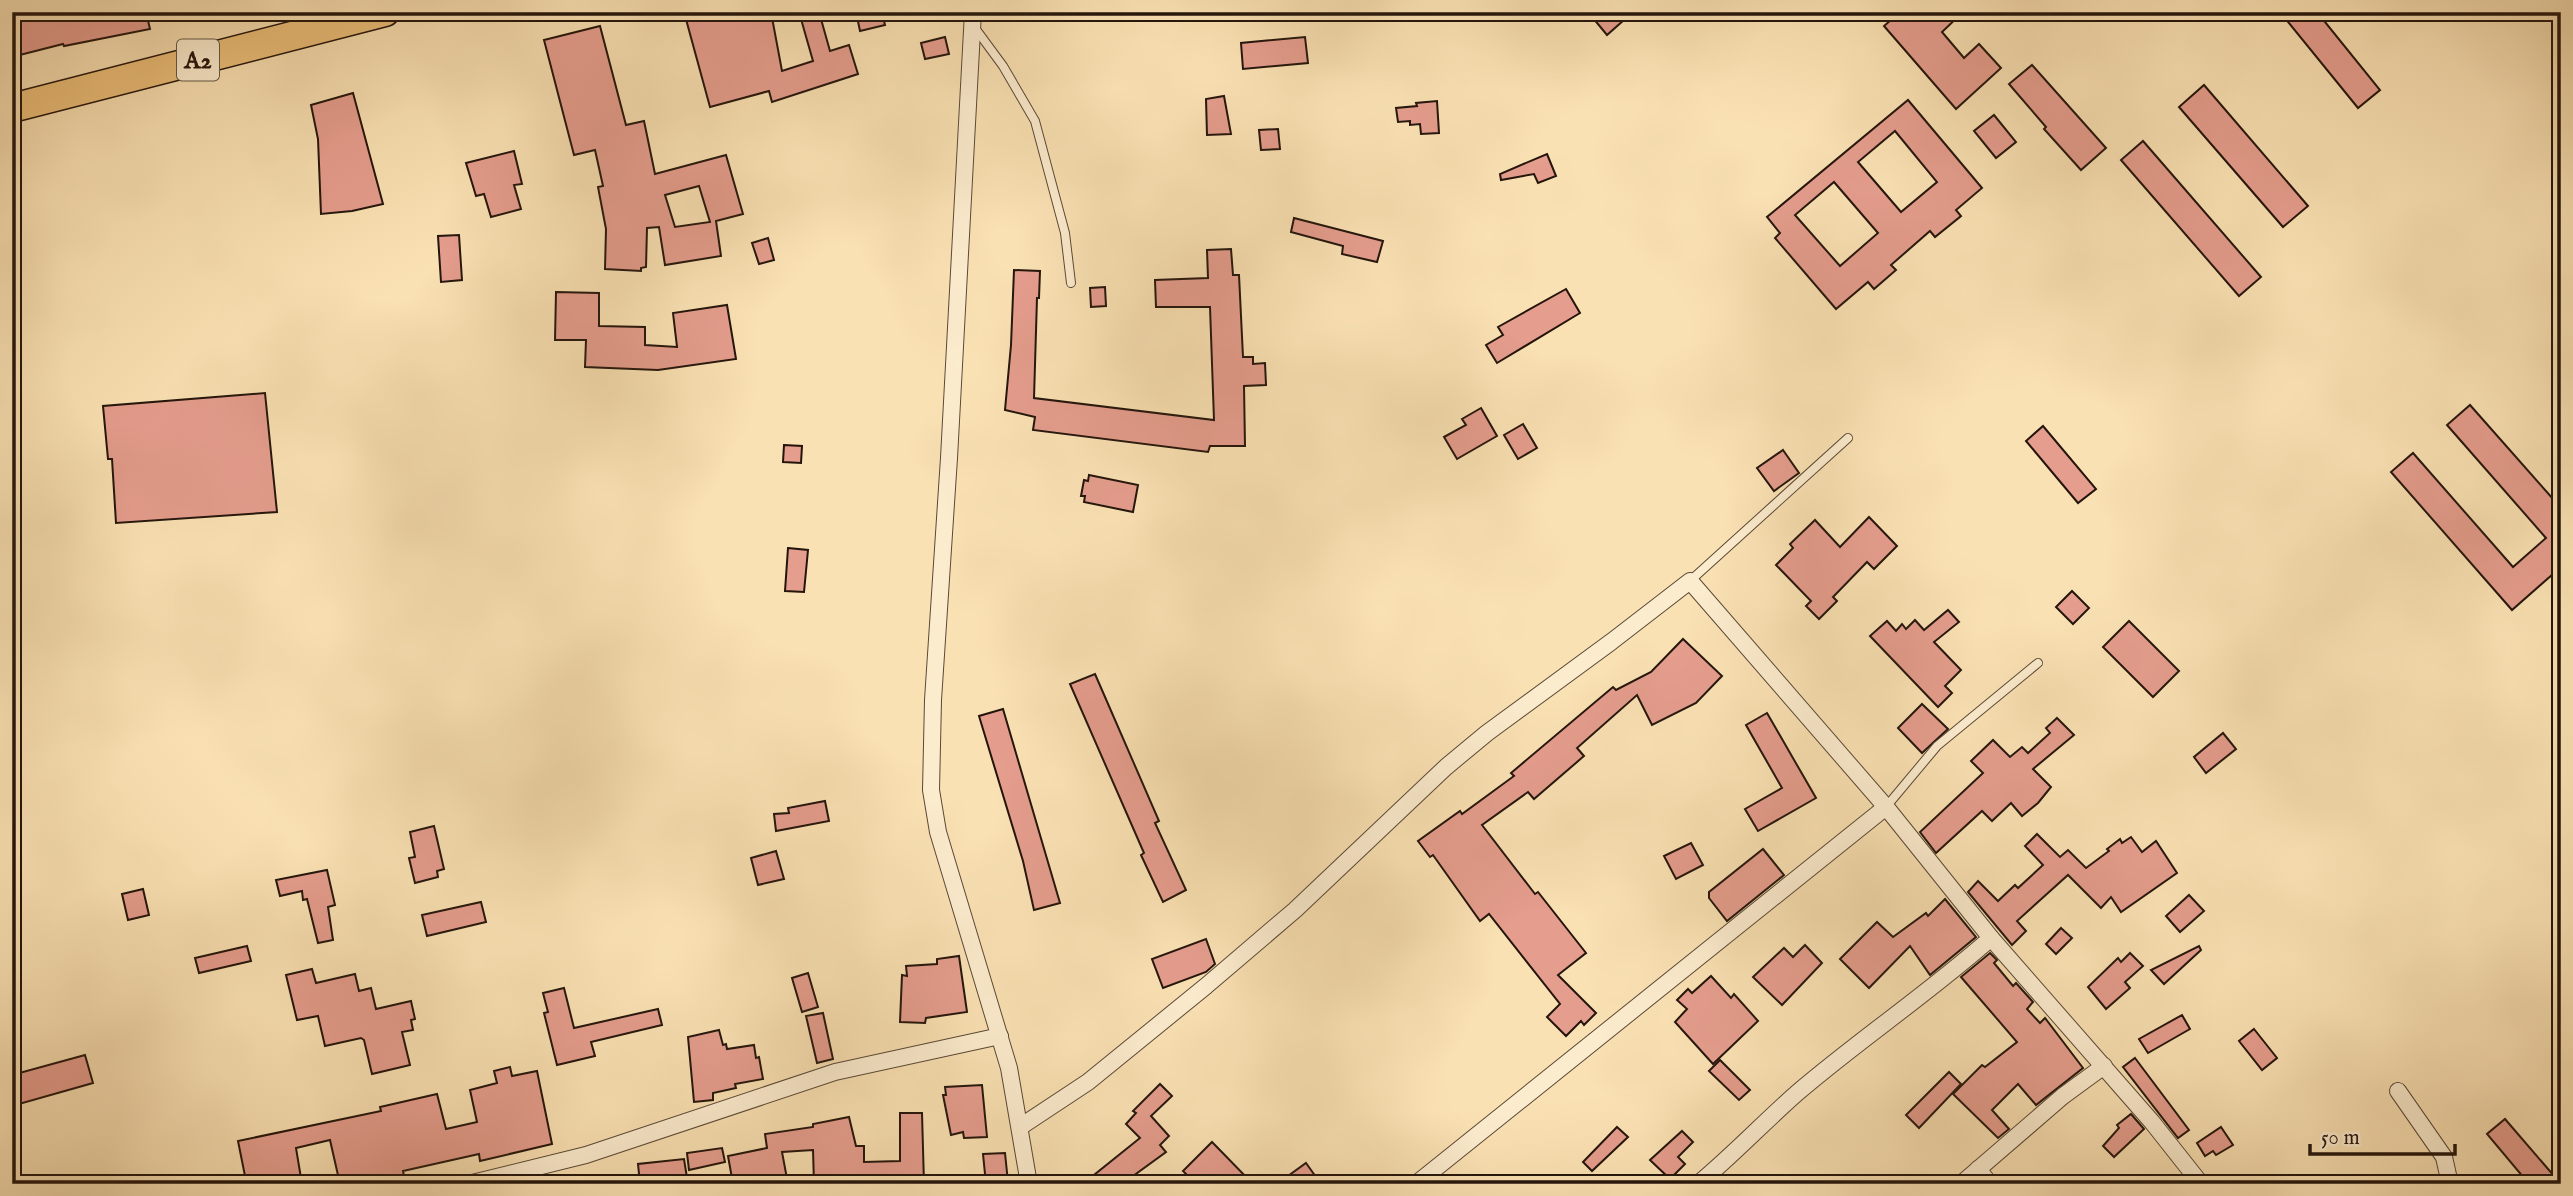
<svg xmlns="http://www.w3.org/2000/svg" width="2573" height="1196" viewBox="0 0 2573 1196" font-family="'IM FELL English',serif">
<rect width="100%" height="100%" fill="#fae1b3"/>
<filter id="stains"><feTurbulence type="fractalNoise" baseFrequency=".00286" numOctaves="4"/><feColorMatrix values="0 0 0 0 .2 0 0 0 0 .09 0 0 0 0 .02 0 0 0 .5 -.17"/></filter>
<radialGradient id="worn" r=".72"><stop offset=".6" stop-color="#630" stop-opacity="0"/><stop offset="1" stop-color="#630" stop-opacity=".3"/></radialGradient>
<!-- building -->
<g fill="#e59d8d" stroke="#24150c" stroke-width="2" fill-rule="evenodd">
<polygon points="12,12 146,12 150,29 64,46 63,44 12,57 12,38 15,37"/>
<polygon points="684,12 771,12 782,71 813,61 799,12 819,12 830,51 849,45 858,74 772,102 769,91 710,107"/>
<polygon points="856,12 882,12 885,25 860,31"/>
<polygon points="1588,12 1633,12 1607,35"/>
<polygon points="1900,12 1963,12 1942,32 1964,58 1979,44 2001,68 1956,109 1884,26"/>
<polygon points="2280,12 2317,12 2380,90 2358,108"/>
<path d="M600,26L626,125L644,121L655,174L726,155L743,214L716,221L721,256L665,265L659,227L647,228L646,267L641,268V271L605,269L606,229L598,187L603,186L595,150L574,155L544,40ZM699,186L710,222L675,227L665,195Z"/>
<polygon points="945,37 949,54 925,59 921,43"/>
<polygon points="1305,37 1308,63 1243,69 1241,43"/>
<polygon points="2032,65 2106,148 2081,170 2044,129 2046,127 2009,84"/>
<polygon points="2204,85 2308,206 2283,227 2179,107"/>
<polygon points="353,93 383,204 352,211 321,214 318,139 311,105"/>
<polygon points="1224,96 1231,134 1207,135 1206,99"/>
<path d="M1908,100L1982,188L1956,210L1961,216L1935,237L1930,231L1891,265L1896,270L1874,289L1868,282L1836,309L1775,238L1780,233L1767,217ZM1895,131L1937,182L1901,212L1858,162ZM1834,182L1878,233L1840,266L1795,215Z"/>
<polygon points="1437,101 1439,133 1421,134 1420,124 1410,125 1410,121 1398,122 1396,108 1417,106 1416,103"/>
<polygon points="1994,115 2016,142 1996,158 1974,131"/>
<polygon points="1278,129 1280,149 1261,150 1259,130"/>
<polygon points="2143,141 2261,277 2239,296 2121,160"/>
<polygon points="514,151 522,184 514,185 521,209 491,217 484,194 476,196 466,163"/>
<polygon points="1547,154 1556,176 1538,183 1534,174 1501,180 1500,174"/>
<polygon points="1294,218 1383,241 1377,262 1342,254 1343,246 1291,232"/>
<polygon points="459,235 462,280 441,282 438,236"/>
<polygon points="768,238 774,260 759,264 752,243"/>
<polygon points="1231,249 1233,275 1239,275 1243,357 1253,357 1253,364 1265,363 1266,385 1244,386 1245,446 1210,446 1208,452 1033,430 1035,417 1005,410 1011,345 1014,270 1040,271 1039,298 1037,298 1034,398 1214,420 1210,307 1156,307 1155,280 1208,278 1207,250"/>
<polygon points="1105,287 1106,306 1091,307 1090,288"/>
<polygon points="1566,289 1580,313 1497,363 1486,345 1503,335 1498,327"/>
<polygon points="556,292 599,293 599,326 645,327 645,345 677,347 673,313 727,305 736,359 658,370 585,367 586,340 555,340"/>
<polygon points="265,393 277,512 116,523 112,459 108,459 103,406"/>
<polygon points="2470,405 2561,508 2561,567 2512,610 2391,472 2413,453 2513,567 2546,538 2447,425"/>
<polygon points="1481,408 1497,436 1457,459 1444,437 1466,425 1462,419"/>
<polygon points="1523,424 1537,448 1518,459 1504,435"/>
<polygon points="2043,426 2096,489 2078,503 2026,441"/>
<polygon points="784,445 802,446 801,463 783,462"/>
<polygon points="1783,450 1799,473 1774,491 1757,468"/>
<polygon points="1089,475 1138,485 1133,512 1084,502 1085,496 1081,496 1084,480 1088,481"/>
<polygon points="1869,517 1897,546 1874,569 1867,562 1833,597 1837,601 1819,619 1806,606 1811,601 1776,565 1793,548 1790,544 1815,520 1840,547"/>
<polygon points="788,548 808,550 804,592 785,591"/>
<polygon points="2072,591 2089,608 2073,624 2056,607"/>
<polygon points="1948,610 1959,622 1934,642 1961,670 1945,686 1952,693 1938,707 1870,636 1887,621 1896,631 1902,624 1906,629 1915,620 1924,630"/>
<polygon points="2129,621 2179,671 2153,697 2103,647"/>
<polygon points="1683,639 1722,676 1696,703 1652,725 1637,695 1577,748 1584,756 1534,799 1528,792 1482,825 1535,894 1538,892 1586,953 1558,975 1596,1013 1584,1025 1581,1021 1566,1036 1547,1017 1560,1004 1489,914 1480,921 1433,855 1430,857 1418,841 1460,811 1462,814 1514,776 1511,773 1613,687 1616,690 1651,672"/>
<polygon points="1095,674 1159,821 1155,823 1186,890 1163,902 1141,855 1144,853 1070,684"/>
<polygon points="1922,704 1948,729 1922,753 1898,728"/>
<polygon points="1003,709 1060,903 1034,910 1023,861 979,716"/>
<polygon points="1767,713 1816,798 1758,831 1745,809 1782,788 1746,725"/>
<polygon points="2057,718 2074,735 2033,769 2051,787 2038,803 2022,816 2011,803 1992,821 1982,811 1936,853 1920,832 1983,773 1971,761 1993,740 2010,757 2022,747 2028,753 2050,733 2046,728"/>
<polygon points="2223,733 2236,749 2206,773 2194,757"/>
<polygon points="825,801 829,821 776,831 774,814 789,813 788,808"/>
<polygon points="434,826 444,869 437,871 438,877 415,883 409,858 415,857 410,832"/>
<polygon points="2037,834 2060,857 2068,850 2086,868 2109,851 2107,849 2120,839 2122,843 2131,837 2142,852 2156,841 2177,873 2121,912 2111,897 2101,908 2068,875 2017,921 2026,931 2012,945 1968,892 1978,881 1998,901 2015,885 2018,888 2043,865 2025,846"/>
<polygon points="1691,843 1703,865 1676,879 1664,856"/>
<polygon points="1763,849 1784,875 1727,921 1709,898 1709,892"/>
<polygon points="776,851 784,879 758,885 751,858"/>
<polygon points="327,870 335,905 328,907 333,940 318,943 307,899 303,900 302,891 280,896 276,880"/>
<polygon points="143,889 149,915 128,920 122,894"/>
<polygon points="2189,895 2204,911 2180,932 2166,916"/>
<polygon points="1945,899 1976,937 1930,975 1910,946 1869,988 1840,959 1877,922 1893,937 1926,913 1928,916"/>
<polygon points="481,902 486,922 427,936 422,915"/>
<polygon points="2061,928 2072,938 2056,954 2046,944"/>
<polygon points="1206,939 1215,964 1206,972 1163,988 1152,959"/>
<polygon points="1805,945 1822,963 1782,1005 1753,977 1784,948 1793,957"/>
<polygon points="247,946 251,961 199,973 195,958"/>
<polygon points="2199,946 2201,950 2164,984 2151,970"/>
<polygon points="1990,953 1997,960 1994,963 2013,986 2016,983 2033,1002 2027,1009 2040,1023 2045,1018 2083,1068 2036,1105 2018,1084 1992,1110 2009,1129 1998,1138 1953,1094 1982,1065 1985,1067 2017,1042 1961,977"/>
<polygon points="2130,953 2143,966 2125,982 2130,988 2106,1009 2088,987 2118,958 2121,962"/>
<polygon points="959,956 967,1012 926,1018 925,1023 900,1022 902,975 907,976 906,966 937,964 937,959"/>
<polygon points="312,969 316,983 355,974 359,991 371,988 376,1009 411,1001 415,1019 411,1020 413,1030 402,1032 410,1065 372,1074 364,1040 361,1038 325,1046 318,1016 297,1020 286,975"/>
<polygon points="808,973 818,1007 802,1012 792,978"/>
<polygon points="1711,976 1731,998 1734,994 1758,1021 1713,1064 1675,1022 1687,1009 1677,1000 1688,989 1692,993"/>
<polygon points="564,988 574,1028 658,1009 662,1025 591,1042 595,1056 557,1065 544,1013 548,1012 543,993"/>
<polygon points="823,1013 833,1059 817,1063 806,1016"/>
<polygon points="2182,1015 2190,1029 2148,1053 2139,1039"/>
<polygon points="2254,1029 2277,1058 2262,1070 2239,1041"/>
<polygon points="719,1030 723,1045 726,1044 727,1049 754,1045 756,1058 759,1057 763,1079 735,1084 736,1088 713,1093 713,1100 694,1102 688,1037"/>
<polygon points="85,1055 93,1083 12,1106 12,1075"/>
<polygon points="2135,1058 2189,1130 2178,1138 2123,1067"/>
<polygon points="1720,1060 1750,1090 1739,1100 1709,1071"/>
<polygon points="510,1067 512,1076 537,1071 552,1144 480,1161 479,1154 403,1171 405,1180 391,1184 340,1184 330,1140 296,1148 301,1178 276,1184 250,1184 248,1175 245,1176 238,1141 381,1111 380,1107 437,1094 446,1129 477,1122 470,1090 497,1083 494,1071"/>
<polygon points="1949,1072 1961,1084 1919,1128 1906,1115"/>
<polygon points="1160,1084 1172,1096 1151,1116 1169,1136 1160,1145 1166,1152 1122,1184 1101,1184 1094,1175 1140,1138 1126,1124 1136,1113 1133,1111"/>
<polygon points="982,1085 987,1137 964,1138 963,1132 951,1135 943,1095 946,1095 945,1087"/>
<polygon points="900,1113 922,1113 924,1184 814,1184 813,1150 782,1152 788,1184 733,1184 728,1156 767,1148 765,1134 813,1127 813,1124 849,1117 856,1146 864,1146 864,1162 900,1161"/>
<polygon points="2131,1114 2144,1129 2114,1157 2103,1146 2119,1128 2117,1125"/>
<polygon points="2505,1119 2561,1184 2529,1184 2487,1134"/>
<polygon points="1617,1127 1628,1137 1592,1171 1583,1162"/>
<polygon points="2221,1127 2233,1145 2216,1155 2213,1151 2205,1156 2197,1143"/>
<polygon points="1682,1131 1693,1142 1678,1157 1685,1164 1670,1179 1650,1160"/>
<polygon points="1212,1142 1253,1184 1196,1184 1183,1171"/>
<polygon points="722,1148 725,1162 689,1170 687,1153"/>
<polygon points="1005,1153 1008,1182 986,1184 983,1154"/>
<polygon points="684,1159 688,1184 640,1184 638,1164"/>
<polygon points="1306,1163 1321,1184 1277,1184"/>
</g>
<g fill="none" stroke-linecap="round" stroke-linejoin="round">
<!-- service casing -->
<g stroke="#5a4836" stroke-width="10">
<g id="service">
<polyline points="975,28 1003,66 1035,121 1065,233 1071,283"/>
<polyline points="1690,581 1848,438"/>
<polyline points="1886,807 1937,746 2038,663"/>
</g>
</g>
<!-- minor casing -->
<g stroke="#5a4836" stroke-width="18">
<g id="minor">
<polyline points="973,12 949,458 933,700 931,790 938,832 1009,1068 1029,1184"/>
<polyline points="2398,1091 2444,1157 2450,1184"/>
<polyline points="1020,1127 1088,1082 1206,986 1295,910 1446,767 1487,733 1611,642 1690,581 1886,807 1991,938 2152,1122 2201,1184"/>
<polyline points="1978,1169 1990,1184"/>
<polyline points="468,1184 586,1155 835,1072 1000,1036"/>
<polyline points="1416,1184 1886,807"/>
<path d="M1698,1184C1733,1155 1764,1122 1797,1093C1860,1039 1929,993 1991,938"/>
<polyline points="1961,1184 2063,1096 2104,1066"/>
</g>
</g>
<!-- trunk casing -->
<g stroke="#24150c" stroke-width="31">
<polyline id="trunk" points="12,108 385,12"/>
</g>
<!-- service -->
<use href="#service" stroke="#fcecce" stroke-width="8"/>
<!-- minor -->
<use href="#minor" stroke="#fcecce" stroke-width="16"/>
<!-- trunk -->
<use href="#trunk" stroke="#edc07a" stroke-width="28"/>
</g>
<g text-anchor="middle" stroke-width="5" stroke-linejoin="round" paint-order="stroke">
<!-- shield labels -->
<rect fill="#fcecce" stroke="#655646" stroke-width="2" x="177" y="39.5" width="42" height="41" rx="5"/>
<g font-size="24" font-weight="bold" fill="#24150c">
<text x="198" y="68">A2</text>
</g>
</g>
<!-- margin -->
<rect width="2573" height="1196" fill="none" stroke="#fae1b3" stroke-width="42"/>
<rect x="14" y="14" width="2545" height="1168" fill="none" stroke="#24150c" stroke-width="3.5"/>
<rect x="21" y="21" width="2531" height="1154" fill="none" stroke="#24150c" stroke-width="2"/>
<!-- scale -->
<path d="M2310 1144v10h145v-10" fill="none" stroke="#24150c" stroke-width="3.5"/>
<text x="2321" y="1144" font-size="21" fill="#24150c" stroke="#fcecce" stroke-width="5" paint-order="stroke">50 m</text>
<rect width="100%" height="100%" filter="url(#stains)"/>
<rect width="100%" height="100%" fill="url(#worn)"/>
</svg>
